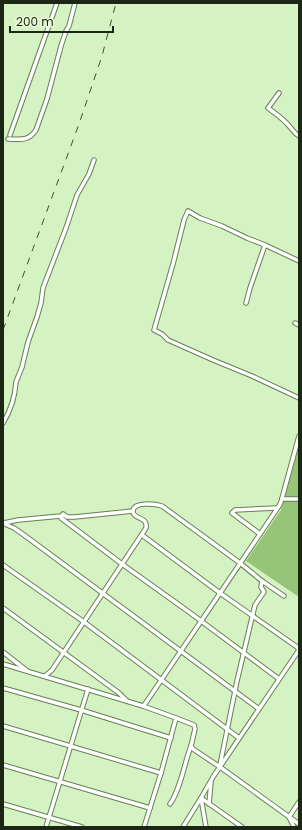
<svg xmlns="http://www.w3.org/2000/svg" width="302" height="830" viewBox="0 0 302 830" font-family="Poppins,sans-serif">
<rect width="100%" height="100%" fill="#d5f2c2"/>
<!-- green -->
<polygon fill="#97c578" points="299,446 299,597 246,561 281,510"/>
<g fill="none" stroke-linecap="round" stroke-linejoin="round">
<!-- street casing -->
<g stroke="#668054" stroke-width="5.5">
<g id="street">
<path d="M279,93L268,108C276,114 284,119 290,127C293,130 295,134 299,136"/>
<polyline points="10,135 57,3"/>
<path d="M8,139C20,139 28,142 36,130L47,99L61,46L66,31L69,26L75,3"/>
<polyline points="265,245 247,238 222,226 200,218 188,211 184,220 173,264 154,330 162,334 168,340 213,360 252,376 299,398"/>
<polyline points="246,303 250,288 265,245 299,261"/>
<polyline points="295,323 299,325"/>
<path d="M3,423C11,410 15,397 16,382L22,367L28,342L37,317L41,303L43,288L66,228L77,195L89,174L94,160"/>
<polyline points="282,499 299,499"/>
<polyline points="133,511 75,517 67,517 63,514 61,518 122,564 189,612 279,679"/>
<polyline points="3,522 7,525 14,528 24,535 259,709"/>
<polyline points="4,523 18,520 61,516"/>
<polyline points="260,534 232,513 235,510 277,508"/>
<polyline points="142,535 220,593 297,647 299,650 213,777 201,798 206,827"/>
<polyline points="3,565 84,622 239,738"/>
<polyline points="3,608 119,693 127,701"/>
<polyline points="3,652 26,670"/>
<polyline points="3,664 143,706 145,704 279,506 281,502 299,436"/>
<path d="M45,676L52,670L146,528C148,516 134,520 133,512C132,501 156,504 162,506L210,541L240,563L262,581L284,596"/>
<polyline points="3,688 81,710 171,738"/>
<polyline points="143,706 176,718 161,773 144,827"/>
<polyline points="176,718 194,725 195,729 191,746 193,749 220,767 299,824"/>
<polyline points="3,726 161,773"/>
<polyline points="3,765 150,808"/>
<polyline points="220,765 237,681 255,605 264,592 261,587 262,581"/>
<polyline points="3,804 82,827"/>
<path d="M170,804C181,788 184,764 191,746"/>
<polyline points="209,804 211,782"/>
<polyline points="46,827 88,689"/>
<polyline points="183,827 201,798 242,827"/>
<polyline points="294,827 289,817 299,802"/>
</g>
</g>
<!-- street -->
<use href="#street" stroke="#fff" stroke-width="3.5"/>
<!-- rail -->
<polyline stroke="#414e37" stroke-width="1" stroke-dasharray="7 7" stroke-linecap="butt" points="3,330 79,124 102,56 116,3"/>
</g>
<!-- border -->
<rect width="302" height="830" fill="none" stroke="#1c2615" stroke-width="8"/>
<!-- scale -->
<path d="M10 26v6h103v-6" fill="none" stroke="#1c2615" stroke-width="2"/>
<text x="16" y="26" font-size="12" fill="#1c2615" stroke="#e6fdd7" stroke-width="3" paint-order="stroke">200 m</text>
</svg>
